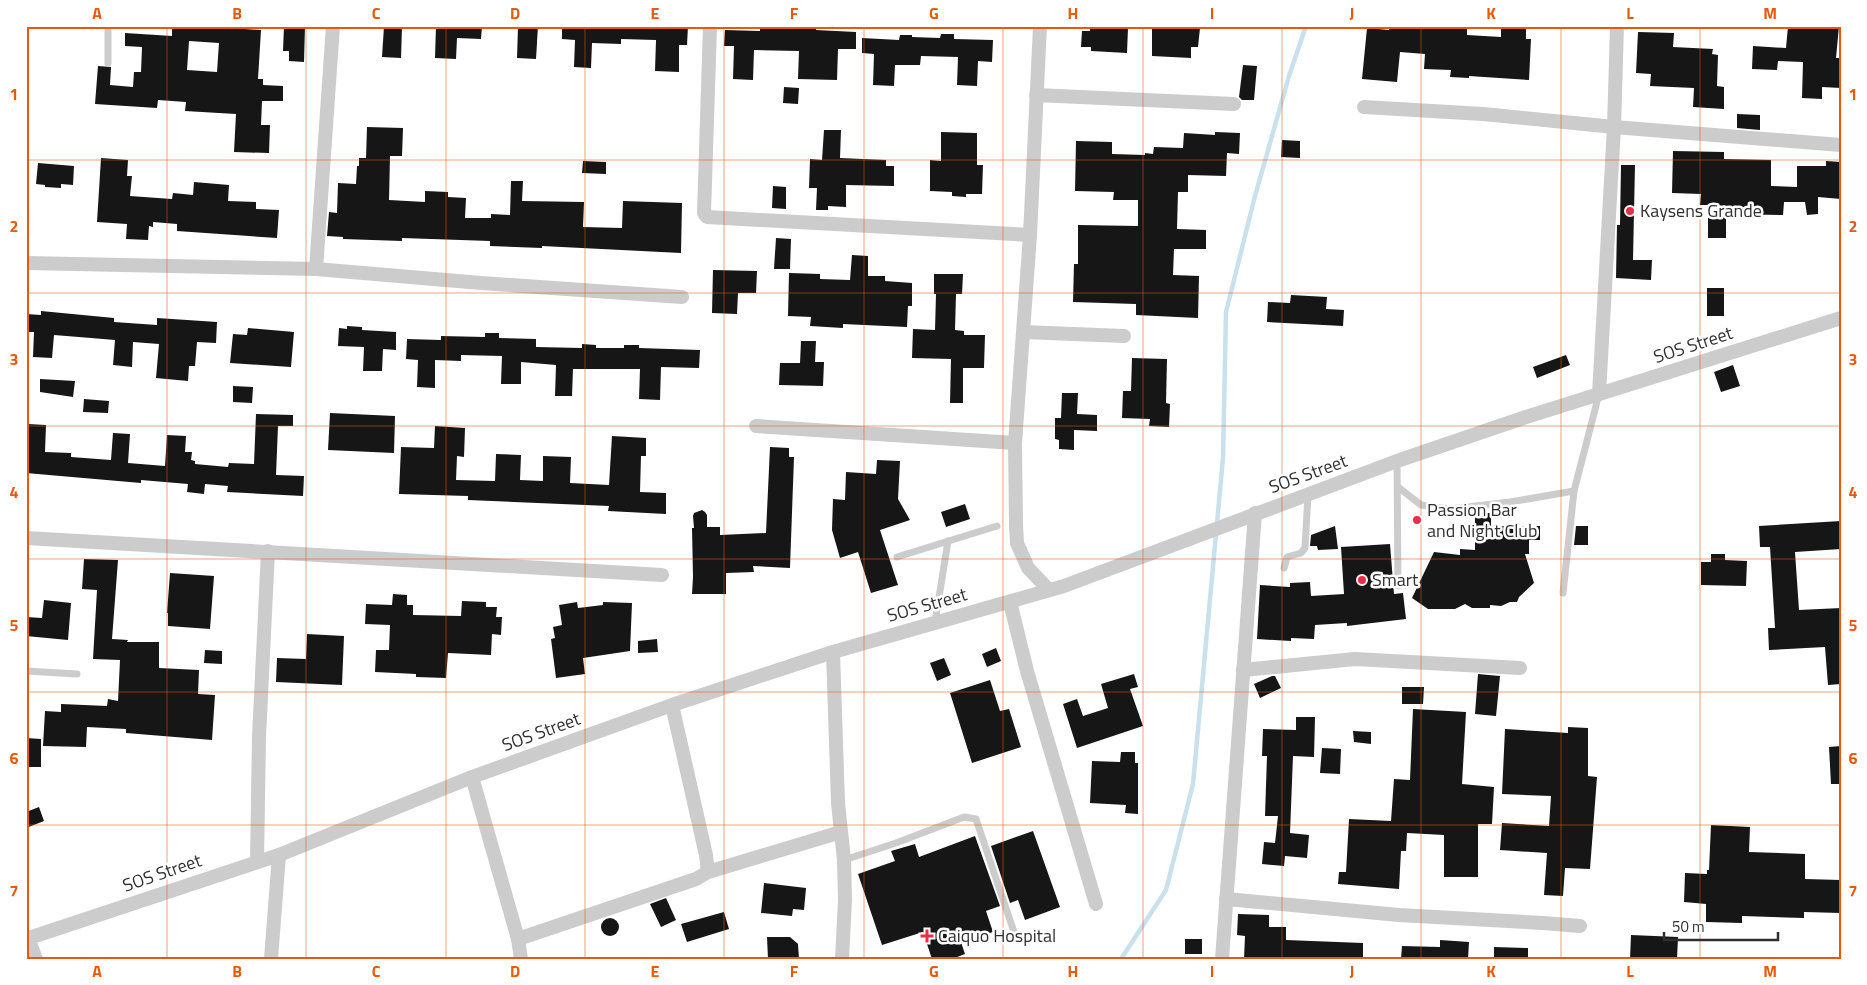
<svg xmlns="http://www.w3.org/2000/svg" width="1867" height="985" viewBox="0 0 1867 985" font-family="'Titillium Web',sans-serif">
<rect width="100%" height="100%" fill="#fff"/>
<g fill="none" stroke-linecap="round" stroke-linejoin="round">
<!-- stream -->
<polyline stroke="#c9e1ed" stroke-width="4.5" points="1121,959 1166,890 1193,784 1223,458 1226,312 1255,196 1289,76 1306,26"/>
</g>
<!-- building -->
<g fill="#161616" fill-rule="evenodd">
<path d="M172,26H228V28L261,30L258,79H263V85L283,86V101H262L261,125H270L269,153L234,152L236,114L185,111L186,102L158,100L157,108L95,104L98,66L111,67L110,85L133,87L134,72H141L142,47L125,46V33L172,36ZM189,41L219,43L217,72L187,70Z"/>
<polygon points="284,26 305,26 304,62 289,61 289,51 283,51"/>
<polygon points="384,26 402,26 401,58 382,57"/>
<polygon points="436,26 482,26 481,39 457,38 456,59 435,58"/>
<polygon points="518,26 538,26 536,59 517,58"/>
<polygon points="562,26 688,26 687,45 679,45 679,72 655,71 656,40 621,39 621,44 592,43 591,68 574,67 575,40 562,39"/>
<polygon points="800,26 816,27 816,30 856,32 856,49 838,49 837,80 798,79 799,51 754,50 753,80 733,79 734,46 724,46 725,30 760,31 760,28 794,29"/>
<polygon points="1090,26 1128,28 1127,53 1091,51 1091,47 1081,47 1082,31 1090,31"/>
<polygon points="1152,26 1200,28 1198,47 1191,47 1191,58 1152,56"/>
<polygon points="1389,26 1467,26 1467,35 1501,37 1501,26 1526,26 1526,39 1531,39 1529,80 1469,76 1469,78 1450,77 1451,70 1424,69 1425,54 1400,52 1397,82 1362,79 1367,28 1389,30"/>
<polygon points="1788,26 1839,26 1836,58 1841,58 1841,88 1822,87 1822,99 1802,98 1803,62 1778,61 1777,70 1752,69 1753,46 1786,48"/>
<polygon points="1638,32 1674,33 1673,47 1713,49 1712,54 1718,55 1717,86 1724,87 1724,109 1693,107 1694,88 1650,86 1651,74 1636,73"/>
<polygon points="941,34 954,34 954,39 993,40 992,62 978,61 977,86 957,85 958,57 921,56 920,65 895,65 894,86 873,85 874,54 862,53 862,38 899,40 900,35 912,35 912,37 940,38"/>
<polygon points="1243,65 1257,66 1254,100 1242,100 1239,97"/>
<polygon points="784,87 799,88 798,104 783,103"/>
<polygon points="1737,114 1760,115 1760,130 1737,128"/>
<polygon points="367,127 403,128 402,156 390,156 389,200 425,202 425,191 448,192 448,197 466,198 465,218 491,218 491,214 510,215 511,181 523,181 522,201 584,202 583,227 622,228 623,201 682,203 681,253 542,246 542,248 490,246 490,241 402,238 402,241 343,239 343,237 327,236 329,212 337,213 338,183 356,184 357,166 359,166 359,158 366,158"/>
<polygon points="824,130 841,130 840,158 886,160 886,166 894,166 894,186 846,185 846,207 828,206 828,210 816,210 817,188 809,188 810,159 822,160"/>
<polygon points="941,132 977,133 977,165 983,165 982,194 966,194 966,197 952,196 952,192 930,191 930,160 941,161"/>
<polygon points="1215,132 1240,133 1239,154 1227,153 1226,176 1188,175 1188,192 1178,192 1177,229 1206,230 1206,249 1174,249 1173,275 1199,276 1198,318 1136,315 1136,304 1073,302 1074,264 1078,264 1078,225 1138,226 1138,200 1113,200 1114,192 1075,191 1076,141 1112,142 1112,154 1145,155 1145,153 1153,154 1154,147 1183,148 1184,133 1215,135"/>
<polygon points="1282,140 1300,141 1300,158 1281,157"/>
<polygon points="1673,151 1724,152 1724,159 1771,160 1771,186 1797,187 1797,166 1826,166 1826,161 1841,162 1841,199 1818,197 1818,214 1807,215 1805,202 1784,202 1783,215 1726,214 1726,238 1708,238 1708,205 1700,205 1701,194 1672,193"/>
<polygon points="101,158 128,160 127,176 132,176 130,196 172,199 173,193 193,195 194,182 229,185 228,201 256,202 256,209 279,210 277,238 177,231 177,224 153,222 153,227 149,226 148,240 126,239 127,224 97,222"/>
<polygon points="583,161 606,162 606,174 582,173"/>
<polygon points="38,163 74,166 73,185 61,184 61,188 45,187 45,185 36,184"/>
<polygon points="1621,165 1635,165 1633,260 1652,260 1651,280 1616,278 1617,225 1620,225"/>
<polygon points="773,186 786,187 786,209 772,208"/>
<polygon points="776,238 791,239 790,269 774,269"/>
<polygon points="852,255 868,256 868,276 885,276 885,281 912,283 912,306 908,306 907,327 843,324 843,328 810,326 811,317 788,316 789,273 820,274 820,279 850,280"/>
<polygon points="713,270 757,271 756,293 738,293 737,314 712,313"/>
<polygon points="934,274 963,274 962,294 956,294 955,330 964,331 964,335 985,335 984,368 963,368 963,403 950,403 951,359 912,358 913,329 935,330 936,294 934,294"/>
<rect x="1707" y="288" width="17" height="28"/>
<polygon points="1291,295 1327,297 1326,309 1344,310 1343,326 1267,322 1268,302 1290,303"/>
<polygon points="41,311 114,318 114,322 157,325 157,318 217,322 216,343 197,342 195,366 189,366 188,381 156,378 159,344 133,342 132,367 113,365 115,340 91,338 54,335 52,358 33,357 34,332 26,332 26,314 41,315"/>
<polygon points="347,326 362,327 362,330 396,332 396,350 383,349 382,371 363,371 364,347 338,346 339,328 347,329"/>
<polygon points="248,328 294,332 291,367 230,363 233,334 247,335"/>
<polygon points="485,333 499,333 499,338 536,339 536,347 582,348 582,344 596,345 596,348 624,348 624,345 639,345 639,348 700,350 699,368 661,367 660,400 639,399 640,369 573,369 572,396 555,396 556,365 521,362 521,384 501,384 502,356 461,355 461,361 435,360 435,388 417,387 418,360 406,359 407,339 441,340 441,336 485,337"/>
<polygon points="801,341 816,341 815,362 824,362 823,386 779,385 780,363 800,363"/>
<polygon points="1566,355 1570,365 1537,378 1533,367"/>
<polygon points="1132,358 1167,359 1166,403 1170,404 1169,427 1149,426 1150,419 1122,418 1123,391 1131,391"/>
<polygon points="1733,365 1740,386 1721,392 1714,372"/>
<polygon points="40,379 75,381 73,397 40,392"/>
<polygon points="233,386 253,387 252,403 233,402"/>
<polygon points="1062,393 1078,393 1077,414 1097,415 1097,431 1074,430 1074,450 1059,449 1059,440 1055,439 1055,418 1061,418"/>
<polygon points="84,399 109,401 108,413 83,412"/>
<polygon points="330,413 395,416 394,453 328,450"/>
<polygon points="256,414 293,415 293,426 278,426 276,475 304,476 303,496 227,492 228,486 205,484 204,494 187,492 188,484 141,480 141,483 26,473 28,424 46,425 45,452 71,453 71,457 111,460 113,433 130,434 128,463 165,466 167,435 186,436 185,452 192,452 191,460 195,461 195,464 228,467 229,463 254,464"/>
<polygon points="435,426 465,428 464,457 457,456 456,480 495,481 496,454 521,455 520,480 543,481 543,456 571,457 570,483 609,485 612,436 646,438 646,456 641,456 640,492 666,493 666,514 608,511 609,506 468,500 468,496 399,494 401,447 434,448"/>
<polygon points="770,447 789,448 789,457 794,457 790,568 753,566 754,572 726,573 726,594 692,594 693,577 692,528 694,528 693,516 694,513 702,510 705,512 707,515 707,527 720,527 720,535 766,533"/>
<polygon points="877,460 900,461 898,499 910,520 880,530 898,585 871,593 858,552 840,558 832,530 833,499 845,500 846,472 876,474"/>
<polygon points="965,504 970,519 946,527 941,512"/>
<polygon points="1475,513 1491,513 1491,526 1540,526 1540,540 1529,540 1529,554 1525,554 1534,583 1519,597 1517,602 1510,602 1501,606 1490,605 1490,608 1472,608 1465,604 1455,609 1428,609 1412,598 1434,552 1460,555 1460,549 1475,550"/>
<polygon points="1841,521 1841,549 1795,552 1799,610 1841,608 1841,684 1828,685 1825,647 1769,650 1768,628 1775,628 1770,547 1760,547 1759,526"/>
<polygon points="1335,526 1338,549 1318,550 1317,546 1310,546 1311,535"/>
<polygon points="1576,526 1588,526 1588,545 1574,545"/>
<polygon points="1390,544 1394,594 1403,593 1406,619 1347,626 1347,623 1315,625 1314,639 1291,638 1291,641 1257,639 1260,585 1290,587 1290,583 1310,582 1311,596 1344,594 1341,547"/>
<polygon points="1711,554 1725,554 1725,560 1747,561 1746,586 1701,585 1701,562 1711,562"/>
<polygon points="84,559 118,560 112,639 128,640 127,642 159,642 159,668 199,670 198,694 215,695 212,740 126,733 126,729 87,727 86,747 43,746 45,711 61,712 61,704 107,706 108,699 118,701 120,660 93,659 97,590 82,589"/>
<polygon points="170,573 214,576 210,629 168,626 168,613 167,613"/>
<polygon points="393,594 407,595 407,605 413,605 413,615 461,616 462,601 486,602 486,607 497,607 496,617 502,617 501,635 492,634 491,655 448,653 446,678 416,677 416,674 375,672 376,650 389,650 390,625 365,624 366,604 392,605"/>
<polygon points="44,600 71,603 68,640 26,636 26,617 42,618"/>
<polygon points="577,602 578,608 603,605 603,602 632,603 630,651 583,658 585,674 556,678 551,639 555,638 553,627 562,625 559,605"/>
<polygon points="307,634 344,636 342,685 276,682 277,658 306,659"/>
<polygon points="657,639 658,652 638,653 638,641"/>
<polygon points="996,648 1001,661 987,667 982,654"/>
<polygon points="205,650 222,651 222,664 204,663"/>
<polygon points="944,658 951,675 937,681 930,663"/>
<polygon points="1134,674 1138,687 1130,689 1143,726 1077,748 1063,704 1077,699 1083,716 1108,708 1101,684"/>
<polygon points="1478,674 1500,676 1496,716 1475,714"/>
<polygon points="1272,676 1275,676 1281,688 1260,698 1254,684"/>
<polygon points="990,680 1000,711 1009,709 1021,747 972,763 950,693"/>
<polygon points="1402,687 1424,687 1423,704 1402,704"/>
<polygon points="1413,709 1466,712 1462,784 1494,787 1492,824 1478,824 1478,877 1444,877 1444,835 1407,833 1406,851 1401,851 1399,889 1338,884 1339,872 1346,872 1349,819 1391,821 1394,779 1410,780"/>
<polygon points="1296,717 1315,717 1314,757 1293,756 1290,833 1309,835 1307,858 1285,856 1284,866 1262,864 1264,842 1275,843 1278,816 1265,816 1267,756 1262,756 1263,729 1296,730"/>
<polygon points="1568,727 1588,728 1588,776 1597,777 1590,869 1565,868 1563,896 1544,895 1547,853 1500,850 1502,823 1549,826 1551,796 1502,794 1505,729 1568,733"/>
<polygon points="1353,731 1371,732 1371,744 1354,742"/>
<polygon points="26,738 41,739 41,767 26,767"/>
<polygon points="1841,746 1841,784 1831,784 1829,747"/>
<polygon points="1322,748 1341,749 1340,774 1320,773"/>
<polygon points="1121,752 1135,752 1135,763 1138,763 1138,814 1125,813 1126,805 1090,803 1092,761 1120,762"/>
<polygon points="39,807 44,821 26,828 26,812"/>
<polygon points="1711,825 1750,827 1749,852 1805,854 1805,879 1841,880 1841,913 1804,912 1804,918 1742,916 1742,923 1706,922 1706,904 1684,902 1685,873 1707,874 1707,870 1709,870"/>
<polygon points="1033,831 1060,907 1025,920 1018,900 1010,903 991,846"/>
<polygon points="975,836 1000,906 986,911 993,932 961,942 965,954 952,959 932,959 923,932 882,945 858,874 895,861 891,851 915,844 919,857"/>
<polygon points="764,883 806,888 804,910 793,909 792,916 761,913"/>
<polygon points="666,898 676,920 661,927 650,904"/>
<polygon points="724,912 729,929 687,942 681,924"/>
<polygon points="1238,914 1269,915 1269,927 1286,927 1286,940 1363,943 1363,959 1244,959 1245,936 1237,935"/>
<circle cx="610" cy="927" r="9"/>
<polygon points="1631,935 1678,937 1677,959 1630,959"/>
<polygon points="767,937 790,937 798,944 799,959 768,959"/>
<rect x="1185" y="939" width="17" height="15"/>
<polygon points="1440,940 1469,942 1468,959 1401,959 1402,946 1440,947"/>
<polygon points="1494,947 1528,948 1528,959 1494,959"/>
</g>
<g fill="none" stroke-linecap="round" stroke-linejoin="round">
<!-- lane -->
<g stroke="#ccc" stroke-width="7">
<polyline points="108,63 108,26"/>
<polyline points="1397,461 1398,586"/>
<polyline points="1398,487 1421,505 1450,509 1510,502 1574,491"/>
<polyline points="897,557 997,526"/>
<polyline points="1284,568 1287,557 1301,553 1305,548 1308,495"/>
<polyline points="1563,593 1574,491 1599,394"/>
<polyline points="935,622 948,541"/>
<polyline points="26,671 77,674"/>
<polyline points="844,860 896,843 964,817 976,819 1014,932"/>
</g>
<!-- street -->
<g stroke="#ccc" stroke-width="14">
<polyline points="333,26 316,269 481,283 682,297"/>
<polyline points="710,26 704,213 707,217 1030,235"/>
<polyline points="1040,26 1030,235 1015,443 1016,525 1017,543 1028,568 1049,590"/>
<polyline points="1036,95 1234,104"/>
<polyline points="1364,107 1483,114 1614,127 1841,145"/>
<polyline points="26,263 316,269"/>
<polyline points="1023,332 1124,336"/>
<polyline points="1599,394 1614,127 1617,26"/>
<polyline points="756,426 1015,443"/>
<polyline points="26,538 662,575"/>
<polyline points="1010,602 1027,671 1096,904"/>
<polyline points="833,652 838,803 844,860 845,900 842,959"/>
<polyline points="1243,670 1355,659 1520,668"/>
<polyline points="672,705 706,855 708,872"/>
<polyline points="472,777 518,939 521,959"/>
<polyline points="257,861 259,737 268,551"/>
<polyline points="1226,899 1399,915 1543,923 1580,926"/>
<polyline points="28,938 36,959"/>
<polyline points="26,939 279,855 472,777 672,705 833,652 1064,586 1397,461 1526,417 1841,318"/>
<polyline points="518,939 696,879 708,872 841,832"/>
<polyline points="271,959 279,855"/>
<polyline points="1222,959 1255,513"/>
</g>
</g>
<!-- grid -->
<path fill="none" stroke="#e8590c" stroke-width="1" stroke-opacity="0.55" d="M167,26V959M306,26V959M446,26V959M585,26V959M724,26V959M864,26V959M1003,26V959M1143,26V959M1282,26V959M1421,26V959M1561,26V959M1700,26V959M26,160H1841M26,293H1841M26,426H1841M26,559H1841M26,692H1841M26,825H1841"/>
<!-- markers -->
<g fill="#e92e48" stroke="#fff" stroke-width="2">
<circle cx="1630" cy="211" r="5"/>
<circle cx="1417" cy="520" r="5"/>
<circle cx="1362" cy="580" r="5"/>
<path d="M924.5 928.5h5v5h5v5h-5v5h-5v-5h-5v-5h5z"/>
</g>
<g text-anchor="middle" stroke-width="5" stroke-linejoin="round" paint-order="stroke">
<!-- poi labels -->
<g font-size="18" fill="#2f2f2f" stroke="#fff" text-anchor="start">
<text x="1640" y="217">Kaysens Grande</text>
<text x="1427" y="516">Passion Bar<tspan x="1427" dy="21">and Night Club</tspan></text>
<text x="1372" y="586">Smart</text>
<text x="938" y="942">Caiquo Hospital</text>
</g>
<!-- street labels -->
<g font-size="18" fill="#2f2f2f" stroke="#fff">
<text transform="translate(1693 345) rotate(-18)" y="6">SOS Street</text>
<text transform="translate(1308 474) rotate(-20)" y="6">SOS Street</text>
<text transform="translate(927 605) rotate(-16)" y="6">SOS Street</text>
<text transform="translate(541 732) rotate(-20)" y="6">SOS Street</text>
<text transform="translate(162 873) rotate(-19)" y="6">SOS Street</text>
</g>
</g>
<!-- border -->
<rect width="1867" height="985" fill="none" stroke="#ffffff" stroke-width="55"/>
<!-- scale -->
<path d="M1664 932v8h114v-8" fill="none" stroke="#2f2f2f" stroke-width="2.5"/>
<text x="1672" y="932" font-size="15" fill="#2f2f2f" stroke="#ffffff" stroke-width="4" paint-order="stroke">50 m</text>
<rect x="28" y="28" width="1812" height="930" fill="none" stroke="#e8590c" stroke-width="2"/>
<g font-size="16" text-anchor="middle" font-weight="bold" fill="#e8590c">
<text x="97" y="19">A</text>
<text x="237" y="19">B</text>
<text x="376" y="19">C</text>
<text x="515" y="19">D</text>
<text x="655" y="19">E</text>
<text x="794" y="19">F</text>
<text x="934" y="19">G</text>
<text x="1073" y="19">H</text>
<text x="1212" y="19">I</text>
<text x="1352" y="19">J</text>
<text x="1491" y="19">K</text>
<text x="1630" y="19">L</text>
<text x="1770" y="19">M</text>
<text x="14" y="100">1</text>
<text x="1853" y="100">1</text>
<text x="14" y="232">2</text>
<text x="1853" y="232">2</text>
<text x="14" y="365">3</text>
<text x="1853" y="365">3</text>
<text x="14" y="498">4</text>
<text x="1853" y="498">4</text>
<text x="14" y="631">5</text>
<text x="1853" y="631">5</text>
<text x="14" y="764">6</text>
<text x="1853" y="764">6</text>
<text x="14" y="897">7</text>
<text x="1853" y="897">7</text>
<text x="97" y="977">A</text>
<text x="237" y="977">B</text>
<text x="376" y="977">C</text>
<text x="515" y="977">D</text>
<text x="655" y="977">E</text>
<text x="794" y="977">F</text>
<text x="934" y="977">G</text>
<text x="1073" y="977">H</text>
<text x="1212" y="977">I</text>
<text x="1352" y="977">J</text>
<text x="1491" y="977">K</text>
<text x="1630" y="977">L</text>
<text x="1770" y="977">M</text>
</g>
</svg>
